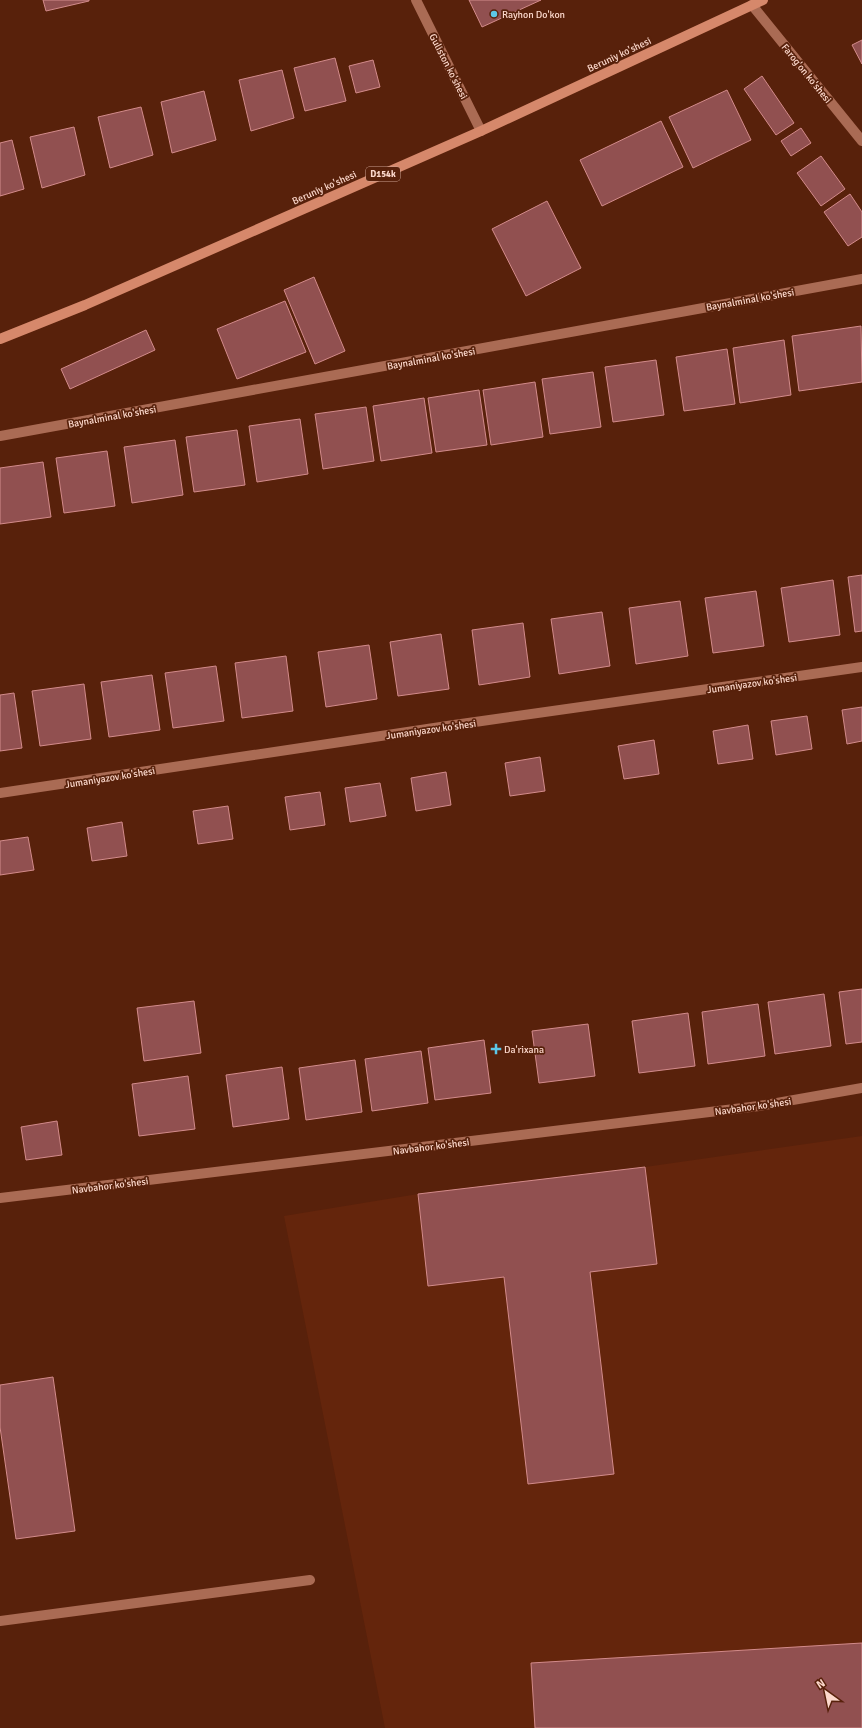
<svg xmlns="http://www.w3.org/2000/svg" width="862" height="1728" viewBox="0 0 862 1728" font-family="Signika,sans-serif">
<rect width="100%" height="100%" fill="#58210b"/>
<!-- built -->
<polygon fill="#64250c" points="862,1136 862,1728 385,1728 284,1216 418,1194 645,1167"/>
<!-- building -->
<g fill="#915050" stroke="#d38b8b">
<polygon points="43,0 89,0 89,1 46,11"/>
<polygon points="469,0 541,0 482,27"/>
<polygon points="862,40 862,64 852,45"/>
<polygon points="335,58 346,101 305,111 294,68"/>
<polygon points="373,60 380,87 356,93 349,66"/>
<polygon points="282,70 294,118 251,131 239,80"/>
<polygon points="762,76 794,123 776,135 744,89"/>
<polygon points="727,90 751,140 693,168 669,117"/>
<polygon points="204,91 216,140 172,153 161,102"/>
<polygon points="141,107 153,155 110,168 98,117"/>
<polygon points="661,121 683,167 602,206 580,160"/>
<polygon points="74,127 85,175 42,188 30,137"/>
<polygon points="801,128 811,143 791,156 781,141"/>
<polygon points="12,140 24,189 0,196 0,143"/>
<polygon points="821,156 845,189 821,206 797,173"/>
<polygon points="850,194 862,212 862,237 848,246 824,212"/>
<polygon points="547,201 581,268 526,296 492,229"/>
<polygon points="314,277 345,351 315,364 284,290"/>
<polygon points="285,301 306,352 237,379 217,329"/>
<polygon points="861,326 862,382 799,391 792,336"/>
<polygon points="146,330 155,350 70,389 61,369"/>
<polygon points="784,340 791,395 740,403 733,348"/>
<polygon points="727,349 735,404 684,411 676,357"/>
<polygon points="656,360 664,415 613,422 605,367"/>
<polygon points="593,372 601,427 550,434 542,379"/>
<polygon points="535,382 543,437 491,445 483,390"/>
<polygon points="479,390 487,445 436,452 428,398"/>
<polygon points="424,398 432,453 381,461 373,406"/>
<polygon points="366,407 374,461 323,469 315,414"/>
<polygon points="300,419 308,474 257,482 249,426"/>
<polygon points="237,430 245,485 194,492 186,437"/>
<polygon points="175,440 183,495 132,503 124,447"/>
<polygon points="107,451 115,506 64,513 56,458"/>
<polygon points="43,462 51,517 0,524 0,468"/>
<polygon points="862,575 862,631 855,632 848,577"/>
<polygon points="833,580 840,635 789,642 781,588"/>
<polygon points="756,591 764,646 713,653 705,598"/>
<polygon points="680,601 688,656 636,664 629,608"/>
<polygon points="602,612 610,666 559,674 551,619"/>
<polygon points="523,623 530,677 479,685 472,630"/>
<polygon points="441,634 449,689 398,696 390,642"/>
<polygon points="369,645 377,699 326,707 318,652"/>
<polygon points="286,656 293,711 242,718 235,663"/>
<polygon points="216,666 224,721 173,728 165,673"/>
<polygon points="152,675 160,730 109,737 101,682"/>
<polygon points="84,684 91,739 40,746 32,691"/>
<polygon points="14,693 22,748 0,751 0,695"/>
<polygon points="862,707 862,741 847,744 842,710"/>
<polygon points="807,716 812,749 776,755 771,721"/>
<polygon points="748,725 753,759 718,764 713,731"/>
<polygon points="654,740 659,774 624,779 618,746"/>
<polygon points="540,757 545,791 510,796 505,763"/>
<polygon points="446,772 451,805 416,811 411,778"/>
<polygon points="380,783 386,816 350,822 345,788"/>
<polygon points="320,792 325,825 290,830 285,797"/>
<polygon points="228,806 233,839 198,844 193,811"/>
<polygon points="122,822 127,856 92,861 87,828"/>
<polygon points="28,837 34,870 0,875 0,841"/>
<polygon points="862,989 862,1042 846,1044 839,992"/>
<polygon points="824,994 831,1046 775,1054 768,1002"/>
<polygon points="194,1001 201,1053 144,1061 137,1008"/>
<polygon points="758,1004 765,1056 708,1064 702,1012"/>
<polygon points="688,1013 695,1066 639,1073 632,1021"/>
<polygon points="588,1024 595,1076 539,1083 532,1031"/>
<polygon points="484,1040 491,1093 435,1100 428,1048"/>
<polygon points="421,1051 428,1103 372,1111 365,1059"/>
<polygon points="355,1060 362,1112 306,1120 299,1068"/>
<polygon points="282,1067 289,1119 233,1127 226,1075"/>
<polygon points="188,1076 195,1129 139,1136 132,1084"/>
<polygon points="57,1121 62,1155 26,1160 21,1127"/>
<polygon points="645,1167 657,1264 590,1272 614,1474 528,1484 504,1277 428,1286 418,1194"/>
<polygon points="53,1377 75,1531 16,1539 0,1427 0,1385"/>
<polygon points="862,1643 862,1728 535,1728 531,1663"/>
</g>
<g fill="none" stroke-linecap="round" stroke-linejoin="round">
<!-- service -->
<polyline stroke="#aa6b54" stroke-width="10" points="0,1621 310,1580"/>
<!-- minor -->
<g stroke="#aa6b54" stroke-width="10">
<polyline points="416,0 481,131"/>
<polyline points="752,5 862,141"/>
<polyline points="0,436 862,279"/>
<polyline points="0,793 454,725 862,667"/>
<polyline points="0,1198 759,1106 862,1088"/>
</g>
<!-- primary -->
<polyline stroke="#d6886b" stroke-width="10" points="0,339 85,305 481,131 763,0"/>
</g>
<!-- markers -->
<g fill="#5cc7e7" stroke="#58210b" stroke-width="1.5">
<circle cx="494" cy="14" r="4"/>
<path d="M494 1043h4v4h4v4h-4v4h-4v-4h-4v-4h4z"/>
</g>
<g text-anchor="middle" stroke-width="3.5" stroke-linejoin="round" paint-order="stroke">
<!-- shield labels -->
<rect fill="#58210b" stroke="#cba192" stroke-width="1" x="366" y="167" width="34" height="14" rx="3"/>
<g font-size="9" font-weight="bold" fill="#fcd8cc">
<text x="383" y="177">D154k</text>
</g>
<!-- poi labels -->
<g font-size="10" fill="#fcd8cc" stroke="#58210b" text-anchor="start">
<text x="502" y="18">Rayhon Do'kon</text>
<text x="504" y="1053">Da'rixana</text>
</g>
<!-- street labels -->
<g font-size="10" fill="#fcd8cc" stroke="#58210b">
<text transform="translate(619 54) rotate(-25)" y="4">Beruniy ko'shesi</text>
<text transform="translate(449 66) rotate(63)" y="4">Guliston ko'shesi</text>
<text transform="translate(807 73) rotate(51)" y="4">Farog'on ko'shesi</text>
<text transform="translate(324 187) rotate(-24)" y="4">Beruniy ko'shesi</text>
<text transform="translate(750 299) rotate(-10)" y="4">Baynalminal ko'shesi</text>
<text transform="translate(431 358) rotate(-10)" y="4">Baynalminal ko'shesi</text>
<text transform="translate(112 416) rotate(-10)" y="4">Baynalminal ko'shesi</text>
<text transform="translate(752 683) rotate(-8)" y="4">Jumaniyazov ko'shesi</text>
<text transform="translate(431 729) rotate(-8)" y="4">Jumaniyazov ko'shesi</text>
<text transform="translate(110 777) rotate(-9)" y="4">Jumaniyazov ko'shesi</text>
<text transform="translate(753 1106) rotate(-8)" y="4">Navbahor ko'shesi</text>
<text transform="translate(431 1146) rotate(-7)" y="4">Navbahor ko'shesi</text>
<text transform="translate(110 1185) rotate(-7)" y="4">Navbahor ko'shesi</text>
</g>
</g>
<!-- north arrow -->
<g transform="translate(826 1692) rotate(327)" stroke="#58210b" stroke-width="3" paint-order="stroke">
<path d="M0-3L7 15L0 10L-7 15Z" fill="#fcd8cc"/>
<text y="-6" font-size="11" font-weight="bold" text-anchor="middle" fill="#fcd8cc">N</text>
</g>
</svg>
